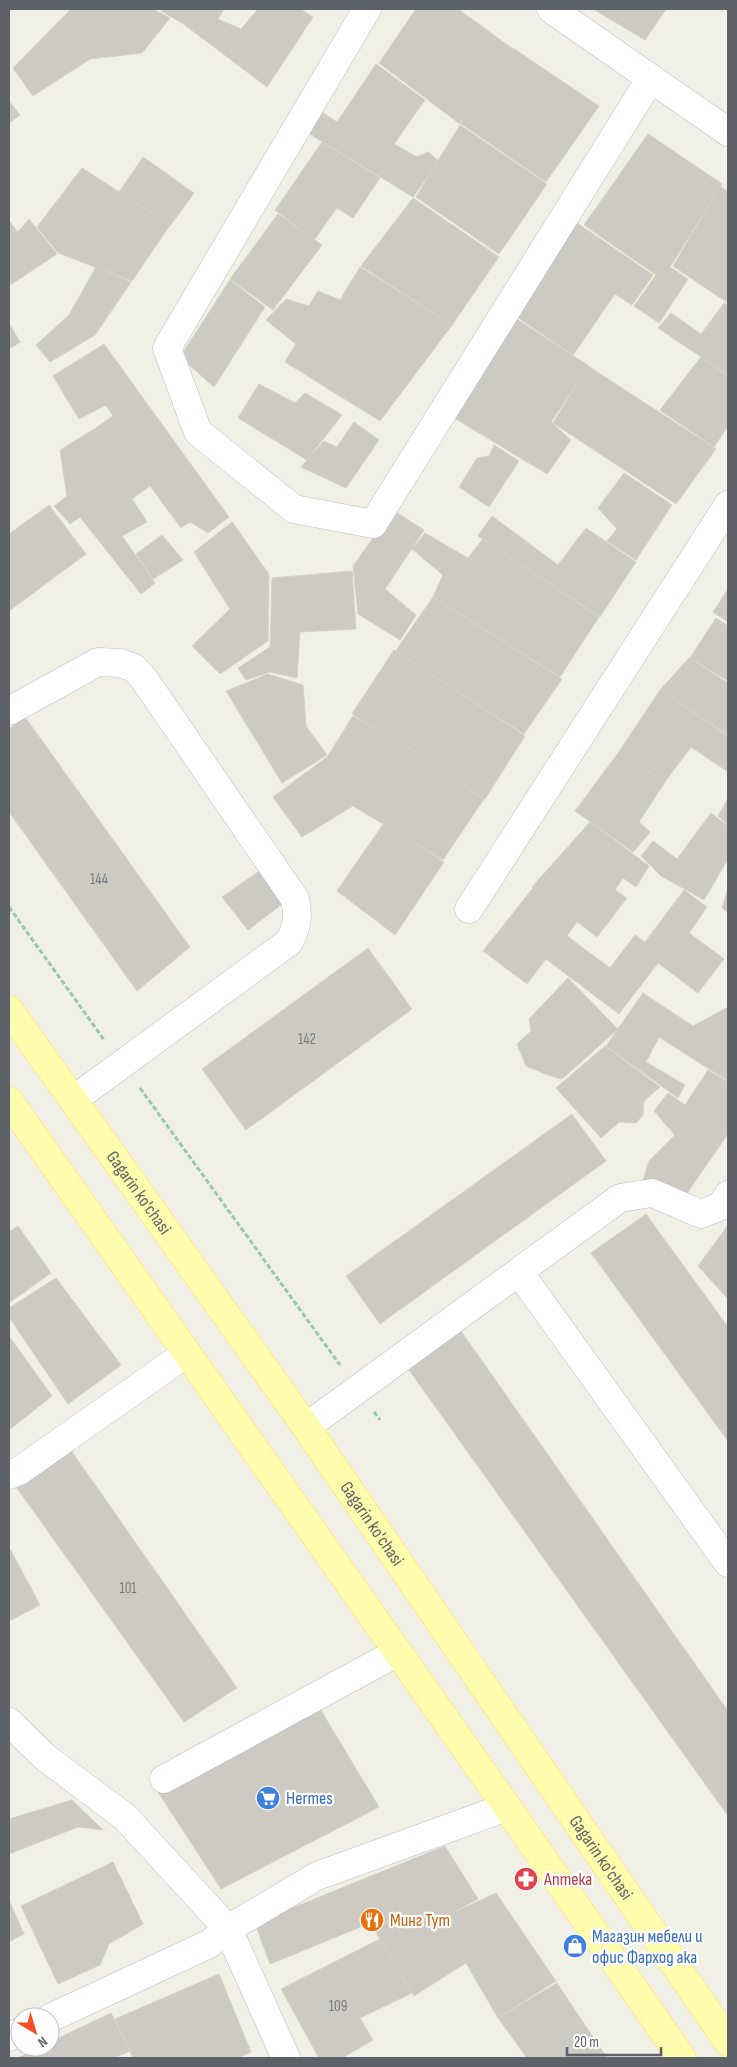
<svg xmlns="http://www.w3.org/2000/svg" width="737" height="2067" viewBox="0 0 737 2067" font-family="'Sofia Sans Condensed',sans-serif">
<rect width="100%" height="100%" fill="#f1f0e6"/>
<!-- building -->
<g fill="#cccac3" stroke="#d6d3c3">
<polygon points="71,9 153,9 170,18 142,53 90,59 33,96 13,68"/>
<polygon points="162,9 224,9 218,19 241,29 258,9 300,9 313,17 267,87 182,23 161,11"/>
<polygon points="416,9 458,9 513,49 460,124 379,63"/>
<polygon points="593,9 666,9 645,40"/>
<polygon points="513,48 599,106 546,182 460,123"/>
<polygon points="376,64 425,100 394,144 417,157 428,152 439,161 413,197 308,133 322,112 337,122"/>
<polygon points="9,101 20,115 9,123"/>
<polygon points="460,125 547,184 499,254 416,197"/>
<polygon points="648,134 722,184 670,267 688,279 659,323 634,306 656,275 584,225"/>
<polygon points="322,142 380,178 353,218 337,208 314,240 275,210"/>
<polygon points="143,157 194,193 170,226 119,192"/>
<polygon points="82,168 170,225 132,281 58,253 37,227"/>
<polygon points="720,186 728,192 728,303 673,266"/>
<polygon points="413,198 499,257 452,325 361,266"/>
<polygon points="278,214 322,245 273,310 230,279"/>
<polygon points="29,219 57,254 9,286 9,221 18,232"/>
<polygon points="577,223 653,275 632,305 615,294 573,355 514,315"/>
<polygon points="96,267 131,282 95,335 50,362 36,345 69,315"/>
<polygon points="360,267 452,325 380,421 285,362 296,344 266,320 286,299 309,306 318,291 340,300"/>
<polygon points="230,280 265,307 214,387 180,357"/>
<polygon points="724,303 728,305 728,375 658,328 671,313 701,334"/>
<polygon points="515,318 589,366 551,422 571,440 547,474 451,416"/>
<polygon points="9,323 20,342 9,349"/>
<polygon points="104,344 229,517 208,533 190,522 181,528 150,486 132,499 147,522 122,536 155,583 141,594 80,517 70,524 54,506 67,496 60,450 96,428 113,416 106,405 79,419 53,376"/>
<polygon points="701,357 728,376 728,426 714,447 660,410"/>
<polygon points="588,366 716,449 676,504 553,423"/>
<polygon points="259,384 295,403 305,393 342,415 307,460 238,418"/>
<polygon points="354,422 379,440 346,488 301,467 324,441 337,447"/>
<polygon points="494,445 519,461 489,507 459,487 477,458 489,456"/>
<polygon points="624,473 672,505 636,560 607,541 617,529 598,508"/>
<polygon points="49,505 86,554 9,611 9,534"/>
<polygon points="393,510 424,530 385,589 416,615 400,640 358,614 353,566"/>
<polygon points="492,516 558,565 586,528 636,562 600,617 478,536"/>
<polygon points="232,522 269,574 268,641 220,674 192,646 230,609 194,552"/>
<polygon points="425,533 468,558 483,539 599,617 560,677 433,597 443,575 412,549"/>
<polygon points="162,535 183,560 153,579 136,554"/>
<polygon points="352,571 356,629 300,632 297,678 270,672 246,680 238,668 270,647 272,578"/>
<polygon points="728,589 728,622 713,612"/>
<polygon points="433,597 562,679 524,734 395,652"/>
<polygon points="716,618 728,626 728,681 690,658"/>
<polygon points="394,650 525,736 485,799 352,714"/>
<polygon points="689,658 728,683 728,735 660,690"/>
<polygon points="268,674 303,685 306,726 327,755 282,783 226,691"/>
<polygon points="660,690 728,736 728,772 691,747 664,783 618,753"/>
<polygon points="353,716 405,745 484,799 443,860 353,806 302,837 273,797 327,757"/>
<polygon points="25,717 190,947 137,991 9,812 9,729"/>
<polygon points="618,753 665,782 639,822 650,832 633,852 575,811"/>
<polygon points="728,798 728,825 718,816"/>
<polygon points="711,813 728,826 728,859 704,900 661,876 641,856 653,841 677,859"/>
<polygon points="590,822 649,866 636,887 623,878 615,890 627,898 597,937 532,887"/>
<polygon points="384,823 444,862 395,935 337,891"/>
<polygon points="262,869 286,901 248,930 222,897"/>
<polygon points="533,888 578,920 567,936 610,968 635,935 645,942 684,890 707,907 689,933 724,959 698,993 658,963 619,1014 546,959 527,984 483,951"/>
<polygon points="728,889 728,912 722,908"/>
<polygon points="368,948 412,1009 246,1130 202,1069"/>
<polygon points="568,978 618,1029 562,1079 548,1075 526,1066 517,1044 531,1031 529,1019"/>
<polygon points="643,993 693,1026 728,1007 728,1081 659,1037 646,1062 685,1085 678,1098 606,1046"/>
<polygon points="605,1046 660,1087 644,1101 643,1115 636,1123 619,1122 601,1138 556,1088"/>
<polygon points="708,1070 728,1082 728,1134 681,1202 643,1181 649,1161 675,1135 654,1111 668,1093 685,1105"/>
<polygon points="572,1114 606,1161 380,1324 346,1276"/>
<polygon points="646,1214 728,1327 728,1441 591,1253"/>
<polygon points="728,1225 728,1299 698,1266"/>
<polygon points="18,1226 51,1273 9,1303 9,1232"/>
<polygon points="56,1278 121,1365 68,1404 9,1317 9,1308"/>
<polygon points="461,1331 728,1711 728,1816 409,1370"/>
<polygon points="9,1336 52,1396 9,1430"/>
<polygon points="68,1446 237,1688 184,1722 17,1488"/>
<polygon points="10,1549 40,1605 9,1621 9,1550"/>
<polygon points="319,1707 379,1807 221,1889 156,1789"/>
<polygon points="72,1800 103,1830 78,1827 9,1854 9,1819"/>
<polygon points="445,1846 478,1899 444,1917 368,1924 270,1964 255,1923"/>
<polygon points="113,1862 143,1924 109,1944 100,1965 58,1984 21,1906"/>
<polygon points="496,1893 556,1981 498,2018 466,1963 414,1996 371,1924 444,1917"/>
<polygon points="9,1900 24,1934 9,1942"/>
<polygon points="380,1939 412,1993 360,2018 373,2040 342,2058 319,2058 281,1989"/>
<polygon points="219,1974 251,2052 237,2058 133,2058 115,2019"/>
<polygon points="557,1983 607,2058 527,2058 498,2018"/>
<polygon points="111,2013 130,2051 114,2058 18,2058 40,2047 50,2047 50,2042"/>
</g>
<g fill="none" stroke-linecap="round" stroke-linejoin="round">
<!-- minor casing -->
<g stroke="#babdc2" stroke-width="29">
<g id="minor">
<polyline points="367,9 167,348 198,432 294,509 373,524 651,78"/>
<polyline points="551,9 728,132"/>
<path d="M9,711L98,662L120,663L134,668L144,679L295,899C299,916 297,927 289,942L73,1100"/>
<polyline points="469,909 728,505"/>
<polyline points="519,1272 728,1563"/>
<polyline points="306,1427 620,1198 652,1193 701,1214 721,1206 728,1195"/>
<polyline points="9,1475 19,1471 187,1353"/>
<polyline points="9,1722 46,1758 125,1817 228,1929 286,2058"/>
<polyline points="164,1779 398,1652"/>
<polyline points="50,2018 209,1944 228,1929 317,1876 507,1807"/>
<polyline points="9,2037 20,2032"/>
</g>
</g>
<!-- major casing -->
<g stroke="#fee252" stroke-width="29">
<g id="major">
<path id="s1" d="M9,1010L306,1427L728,2042"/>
<polyline points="9,1101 507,1807 682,2058"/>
</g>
</g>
<!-- path -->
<g stroke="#97c9ac" stroke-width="3" stroke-dasharray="5 2.5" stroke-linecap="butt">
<polyline points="9,907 105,1041"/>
<polyline points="140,1088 340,1365"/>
<polyline points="374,1412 380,1420"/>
</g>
<!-- minor -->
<use href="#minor" stroke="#fff" stroke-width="28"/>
<!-- major -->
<use href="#major" stroke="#fffcad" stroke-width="28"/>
</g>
<!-- icons -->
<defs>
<g id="supermarket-disc" transform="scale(1.25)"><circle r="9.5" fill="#3f7fe0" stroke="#fff"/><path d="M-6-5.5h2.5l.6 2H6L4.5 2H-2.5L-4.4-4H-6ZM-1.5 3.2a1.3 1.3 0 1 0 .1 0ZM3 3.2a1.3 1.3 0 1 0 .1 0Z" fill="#fff"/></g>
<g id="pharmacy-disc" transform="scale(1.25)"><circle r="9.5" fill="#e0444e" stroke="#fff"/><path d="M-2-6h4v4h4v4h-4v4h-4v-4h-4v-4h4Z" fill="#fff"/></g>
<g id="restaurant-disc" transform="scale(1.25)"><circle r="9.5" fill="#e8710a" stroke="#fff"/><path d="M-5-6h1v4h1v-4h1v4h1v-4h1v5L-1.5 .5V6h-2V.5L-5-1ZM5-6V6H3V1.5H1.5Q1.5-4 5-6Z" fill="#fff"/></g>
<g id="shop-disc" transform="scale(1.25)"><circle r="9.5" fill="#3f7fe0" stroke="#fff"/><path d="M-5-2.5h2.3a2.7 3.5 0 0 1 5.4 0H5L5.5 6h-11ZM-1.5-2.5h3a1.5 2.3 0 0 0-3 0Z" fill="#fff"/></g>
</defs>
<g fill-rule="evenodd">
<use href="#supermarket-disc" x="268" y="1798"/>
<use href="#pharmacy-disc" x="526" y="1879"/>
<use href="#restaurant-disc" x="372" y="1920"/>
<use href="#shop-disc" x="575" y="1946"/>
</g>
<g text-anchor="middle" stroke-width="4.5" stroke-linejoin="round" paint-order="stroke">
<!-- number labels -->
<g font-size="15" fill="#797b7f">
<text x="99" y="884">144</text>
<text x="307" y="1044">142</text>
<text x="128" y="1593">101</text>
<text x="338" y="2011">109</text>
</g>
<!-- street labels -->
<g font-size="18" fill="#5d6168" stroke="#fff">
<text dy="6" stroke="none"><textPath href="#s1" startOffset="224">Gagarin ko'chasi</textPath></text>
<text dy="6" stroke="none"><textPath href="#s1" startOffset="629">Gagarin ko'chasi</textPath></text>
<text dy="6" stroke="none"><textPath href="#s1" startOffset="1034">Gagarin ko'chasi</textPath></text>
</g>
<!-- shop labels -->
<g font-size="18" fill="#366cbe" stroke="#fff" text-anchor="start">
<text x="286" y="1804">Hermes</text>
<text x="592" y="1942">Магазин мебели и<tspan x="592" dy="21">офис Фарход ака</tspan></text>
</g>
<!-- health labels -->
<g font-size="18" fill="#be3a42" stroke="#fff" text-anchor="start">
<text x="544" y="1885">Аптека</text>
</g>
<!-- food labels -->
<g font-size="18" fill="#c56008" stroke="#fff" text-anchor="start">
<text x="390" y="1926">Минг Тут</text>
</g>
</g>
<!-- border -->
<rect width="737" height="2067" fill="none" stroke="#5d6168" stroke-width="20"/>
<!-- north arrow -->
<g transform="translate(35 2032) rotate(142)"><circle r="24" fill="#ffffff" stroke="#bec0c3"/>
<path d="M0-4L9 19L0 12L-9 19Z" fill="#f94e24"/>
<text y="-8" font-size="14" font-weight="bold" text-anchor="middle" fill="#5d6168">N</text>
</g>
<!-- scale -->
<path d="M567 2047v8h94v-8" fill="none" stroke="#5d6168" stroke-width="2.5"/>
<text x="574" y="2047" font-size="15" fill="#5d6168" stroke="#ffffff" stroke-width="4" paint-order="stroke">20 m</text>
</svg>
